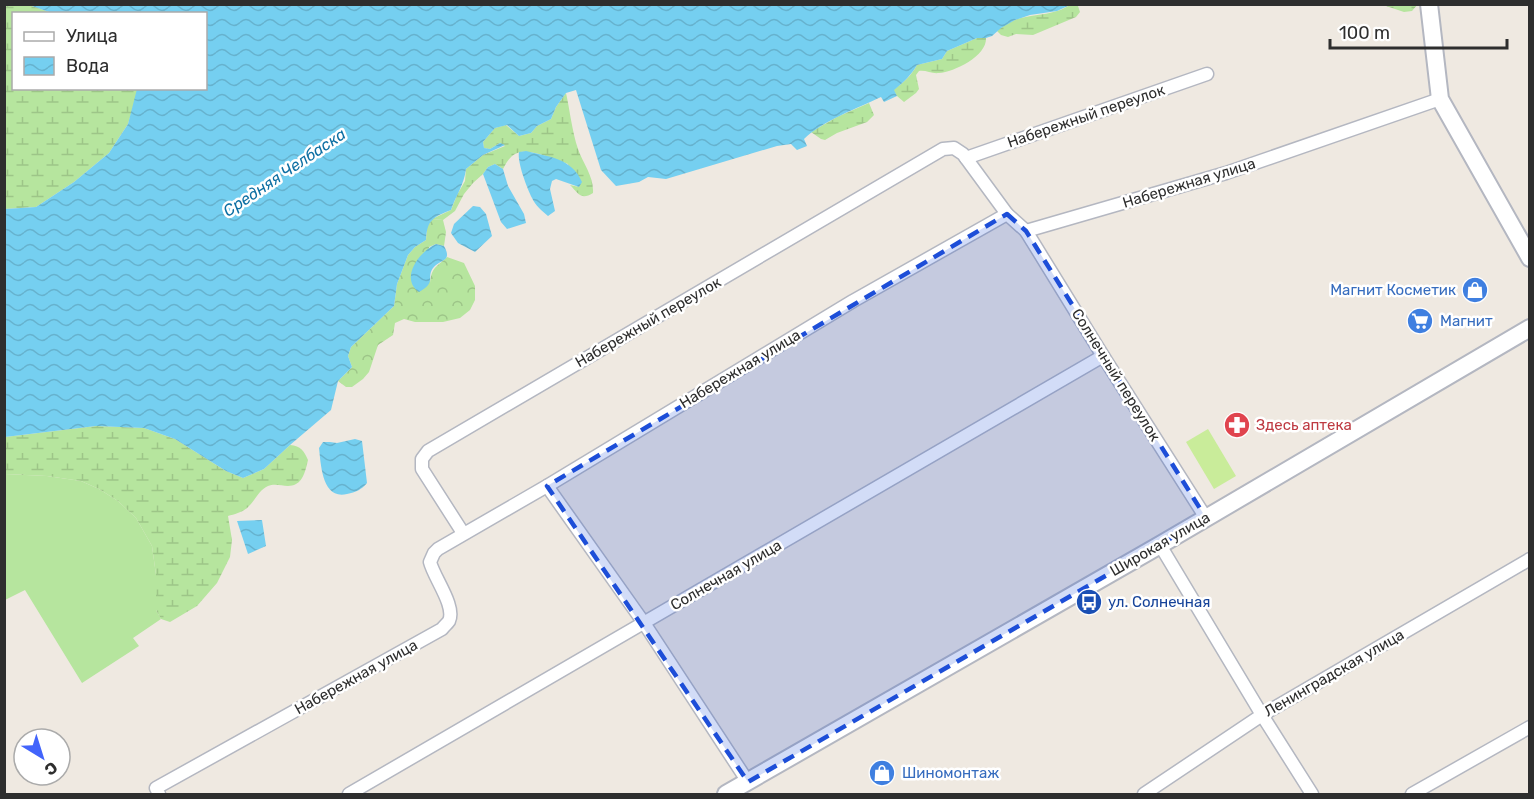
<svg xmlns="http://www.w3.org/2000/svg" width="1534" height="799" viewBox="0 0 1534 799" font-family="Rubik,sans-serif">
<defs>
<pattern id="forest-crowns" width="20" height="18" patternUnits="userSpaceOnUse" patternTransform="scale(1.5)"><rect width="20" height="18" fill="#b6e59e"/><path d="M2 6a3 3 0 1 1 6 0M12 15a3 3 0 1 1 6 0" fill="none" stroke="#9dc588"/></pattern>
<pattern id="wetland-marsh" width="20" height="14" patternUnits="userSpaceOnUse" patternTransform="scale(1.5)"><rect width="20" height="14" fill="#b6e59e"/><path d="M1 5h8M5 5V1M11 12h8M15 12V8" fill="none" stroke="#9dc588"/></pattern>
<pattern id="water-waves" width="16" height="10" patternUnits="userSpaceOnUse" patternTransform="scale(1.5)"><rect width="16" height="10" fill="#75cff0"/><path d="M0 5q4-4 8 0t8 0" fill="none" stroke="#66b2ce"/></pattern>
</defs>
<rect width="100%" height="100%" fill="#efe9e1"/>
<!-- grass -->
<polygon fill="#b6e59e" points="5,474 47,476 81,481 99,489 118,501 136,518 152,546 156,575 156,610 161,619 133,638 139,646 82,683 25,590 5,600"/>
<!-- forest -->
<path fill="url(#forest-crowns)" d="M432,219L443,220L446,232L444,246L436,244L429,247L430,283C432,266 436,268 447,257L464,263L475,286V300L470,310L460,318L443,322H415L404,319L395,323L393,335L378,345L369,372L363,379L352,387H346L338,381L352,367L348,356L351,347L394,306L397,284L408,255L415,247L426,240L427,227Z"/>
<!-- wetland -->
<g fill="url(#wetland-marsh)">
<polygon points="1418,4 1412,11 1404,12 1383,5"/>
<polygon points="4,5 29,5 52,13 14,14 14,88 137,88 138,90 128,124 109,153 74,182 36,207 5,209"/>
<path d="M1070,5H1075L1078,6L1080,12L1076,17L1033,35L1016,34L1008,37L1001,35L997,31C1017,13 1035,18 1057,11C1061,10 1066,7 1070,5Z"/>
<path d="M977,38H986C987,56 954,72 939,73C932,74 926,70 919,71L916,75L919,89L916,93L904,102L897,96L893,90C903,83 911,76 917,65L942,59L947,51Z"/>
<path d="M566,93C570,111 572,131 578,149C583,164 594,176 593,193C581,201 578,193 570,185L579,187L568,164C558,160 549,157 539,154C520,149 512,151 503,169L495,164L488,167L483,174L473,183L464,194L455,211L443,220L432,219L451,210L457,195L465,181L466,169L483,155L505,146L500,143L490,149L484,148L483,142L495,128L506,125L519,136L531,133L537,126L551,119L556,107Z"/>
<polygon points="869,103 874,115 867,122 837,133 825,140 821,139 811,132 837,117"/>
<path d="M96,426L144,428L175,439L226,471L243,478L264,469L290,445C301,446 304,451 308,460C306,468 304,480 296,484C287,489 277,482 268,486C259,490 256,499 249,506C244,512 235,514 228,516L232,540L230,557L217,583L197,606L170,622L161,619L156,610V575L152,546L136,518L118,501L99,489L81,481L47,476L5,474V437Z"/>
</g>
<!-- pitch -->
<polygon fill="#c9ec9a" points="1208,429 1236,476 1214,489 1186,442"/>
<!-- water -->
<g fill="url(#water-waves)">
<path d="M29,5H1070L1057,11L1030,15L1015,20L1001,28L992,36L986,38H977L947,51L942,59L917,65C911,75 903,83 894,90L897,96L884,102L881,97C858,108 822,121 804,139L807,146L797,150L791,144L777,146L666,179L648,177L639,182L616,186L601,170L576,90L566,93L556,107L551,119L537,126L531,133L519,136L507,125L495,128L483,142L484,148L490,149L500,143L505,145L483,155L466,169C464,185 456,195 451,210C433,217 427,220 426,240L415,247L408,255L397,284L394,306L351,347L348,356L352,367L338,381L331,410L290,445L264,469L243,478L226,471L175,439L144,428L96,426L5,437V209L36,207L74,182L109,153L128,124L137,89L206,88V14L52,13Z"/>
<path d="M526,151C549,157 572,158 582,182L579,187L556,179L552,181L550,189L555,211L548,216C542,211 535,205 532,198C527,188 517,162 519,152Z"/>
<polygon points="495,164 503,169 508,186 524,214 526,223 507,229 501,222 483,174 488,167"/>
<polygon points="473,206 480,207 486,214 492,236 475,252 458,243 451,233 454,224"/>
<path d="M436,244L444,246C453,262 440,259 433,268C426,278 437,282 419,292C399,278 420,251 436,244Z"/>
<path d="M355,439L362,441L367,483C361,490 356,492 347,494C322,500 321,465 319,448L323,442H330L337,443Z"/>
<polygon points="262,520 266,546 248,554 237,521"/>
</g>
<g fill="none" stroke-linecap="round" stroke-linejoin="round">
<!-- street casing -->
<g stroke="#b4b7c1" stroke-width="15">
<g id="street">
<polyline points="966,158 1207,74"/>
<polyline points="1026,231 1103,356 1206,518"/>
<polyline points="547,486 644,623 748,782"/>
<polyline points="463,533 422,469 422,459 428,451 943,149 954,148 963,154 1007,214"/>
<polyline points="1160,545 1262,715 1312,794"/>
<path d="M159,794L156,788L442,629C444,626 447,624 449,621C456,606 434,578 430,562L434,553L438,549L547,486L853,301L1007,214L1026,231L1226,173L1440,99"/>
<polyline points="349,794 1103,356"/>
<polyline points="1144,794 1262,715 1530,559"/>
<polyline points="1412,794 1530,727"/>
</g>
</g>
<!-- secondary casing -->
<g stroke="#b4b7c1" stroke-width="20">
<g id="secondary">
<polyline points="1429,4 1440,99 1530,258"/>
<polyline points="726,794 1160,545 1530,328"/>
</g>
</g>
<!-- street -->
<use href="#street" stroke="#fff" stroke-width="12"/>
<!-- secondary -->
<use href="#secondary" stroke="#fff" stroke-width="16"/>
</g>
<!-- marked area -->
<path fill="#1d4ed8" fill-opacity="0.2" stroke="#1d4ed8" stroke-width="4.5" stroke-dasharray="12 8" stroke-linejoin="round" d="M1007,214L1026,231L1206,518L748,782L547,486Z"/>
<!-- icons -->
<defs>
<g id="shop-disc" transform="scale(1.35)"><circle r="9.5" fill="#3f7fe0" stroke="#fff"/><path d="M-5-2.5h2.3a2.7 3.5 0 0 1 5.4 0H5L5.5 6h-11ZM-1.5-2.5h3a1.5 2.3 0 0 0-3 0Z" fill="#fff"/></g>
<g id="supermarket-disc" transform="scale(1.35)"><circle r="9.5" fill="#3f7fe0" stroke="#fff"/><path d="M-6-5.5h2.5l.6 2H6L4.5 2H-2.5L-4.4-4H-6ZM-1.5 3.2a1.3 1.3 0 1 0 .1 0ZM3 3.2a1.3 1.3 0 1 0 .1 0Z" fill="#fff"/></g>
<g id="pharmacy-disc" transform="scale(1.35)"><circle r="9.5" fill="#e0444e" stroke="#fff"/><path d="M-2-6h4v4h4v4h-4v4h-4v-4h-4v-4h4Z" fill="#fff"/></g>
<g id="bus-disc" transform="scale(1.35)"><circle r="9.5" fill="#1a4fb4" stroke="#fff"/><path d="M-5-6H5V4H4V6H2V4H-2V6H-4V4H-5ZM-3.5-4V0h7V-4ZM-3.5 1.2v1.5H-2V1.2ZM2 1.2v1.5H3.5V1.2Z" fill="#fff"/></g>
</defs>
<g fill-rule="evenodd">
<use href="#shop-disc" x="1475" y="290"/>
<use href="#supermarket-disc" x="1420" y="321"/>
<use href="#pharmacy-disc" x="1237" y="425"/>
<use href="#bus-disc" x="1089" y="602"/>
<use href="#shop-disc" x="882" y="773"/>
</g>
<g text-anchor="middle" stroke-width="5" stroke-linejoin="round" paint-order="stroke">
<!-- street labels -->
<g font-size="15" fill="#2e2e2e" stroke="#fff">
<text transform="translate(1086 116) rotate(-19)" y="5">Набережный переулок</text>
<text transform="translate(1189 183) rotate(-17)" y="5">Набережная улица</text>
<text transform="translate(648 322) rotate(-30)" y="5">Набережный переулок</text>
<text transform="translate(740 369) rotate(-31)" y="5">Набережная улица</text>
<text transform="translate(1116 375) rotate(58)" y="5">Солнечный переулок</text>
<text transform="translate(1160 544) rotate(-30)" y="5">Широкая улица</text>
<text transform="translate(726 575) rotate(-30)" y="5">Солнечная улица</text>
<text transform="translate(1334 673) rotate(-30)" y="5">Ленинградская улица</text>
<text transform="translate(356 677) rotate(-29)" y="5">Набережная улица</text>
</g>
<!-- shop labels -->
<g font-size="15" fill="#366cbe" stroke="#fff" text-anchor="start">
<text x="1456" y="295" text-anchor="end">Магнит Косметик</text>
<text x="1440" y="326">Магнит</text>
<text x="902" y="778">Шиномонтаж</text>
</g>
<!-- health labels -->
<g font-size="15" fill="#be3a42" stroke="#fff" text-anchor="start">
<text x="1256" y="430">Здесь аптека</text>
</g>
<!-- transit labels -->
<g font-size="15" fill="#164399" stroke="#fff" text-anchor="start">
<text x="1108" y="607">ул. Солнечная</text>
</g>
<!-- water labels -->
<g font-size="16" font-style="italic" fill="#0d6fa3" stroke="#fff">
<text transform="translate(284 172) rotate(-34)" y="6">Средняя Челбаска</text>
</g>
</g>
<!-- border -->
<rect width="1534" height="799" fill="none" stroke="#2e2e2e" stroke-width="12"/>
<!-- legend -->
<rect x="12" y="12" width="195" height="78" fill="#ffffff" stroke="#ababab" stroke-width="1.5"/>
<rect x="24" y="32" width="30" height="9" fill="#ffffff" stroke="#ababab" stroke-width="1.5"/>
<text x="66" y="42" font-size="18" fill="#2e2e2e">Улица</text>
<rect x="24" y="57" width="30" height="18" fill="url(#water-waves)" stroke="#ababab" stroke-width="1.5"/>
<text x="66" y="72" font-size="18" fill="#2e2e2e">Вода</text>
<!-- north arrow -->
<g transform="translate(42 757) rotate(142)"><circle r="28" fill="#ffffff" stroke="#ababab" stroke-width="1.5"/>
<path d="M0-4.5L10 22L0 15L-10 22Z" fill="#4264fb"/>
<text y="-9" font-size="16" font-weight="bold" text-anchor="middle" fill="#2e2e2e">С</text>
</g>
<!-- scale -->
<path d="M1330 39v9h177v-9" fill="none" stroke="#2e2e2e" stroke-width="3"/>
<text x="1339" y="39" font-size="18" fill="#2e2e2e" stroke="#ffffff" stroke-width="4.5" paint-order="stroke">100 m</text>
</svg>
